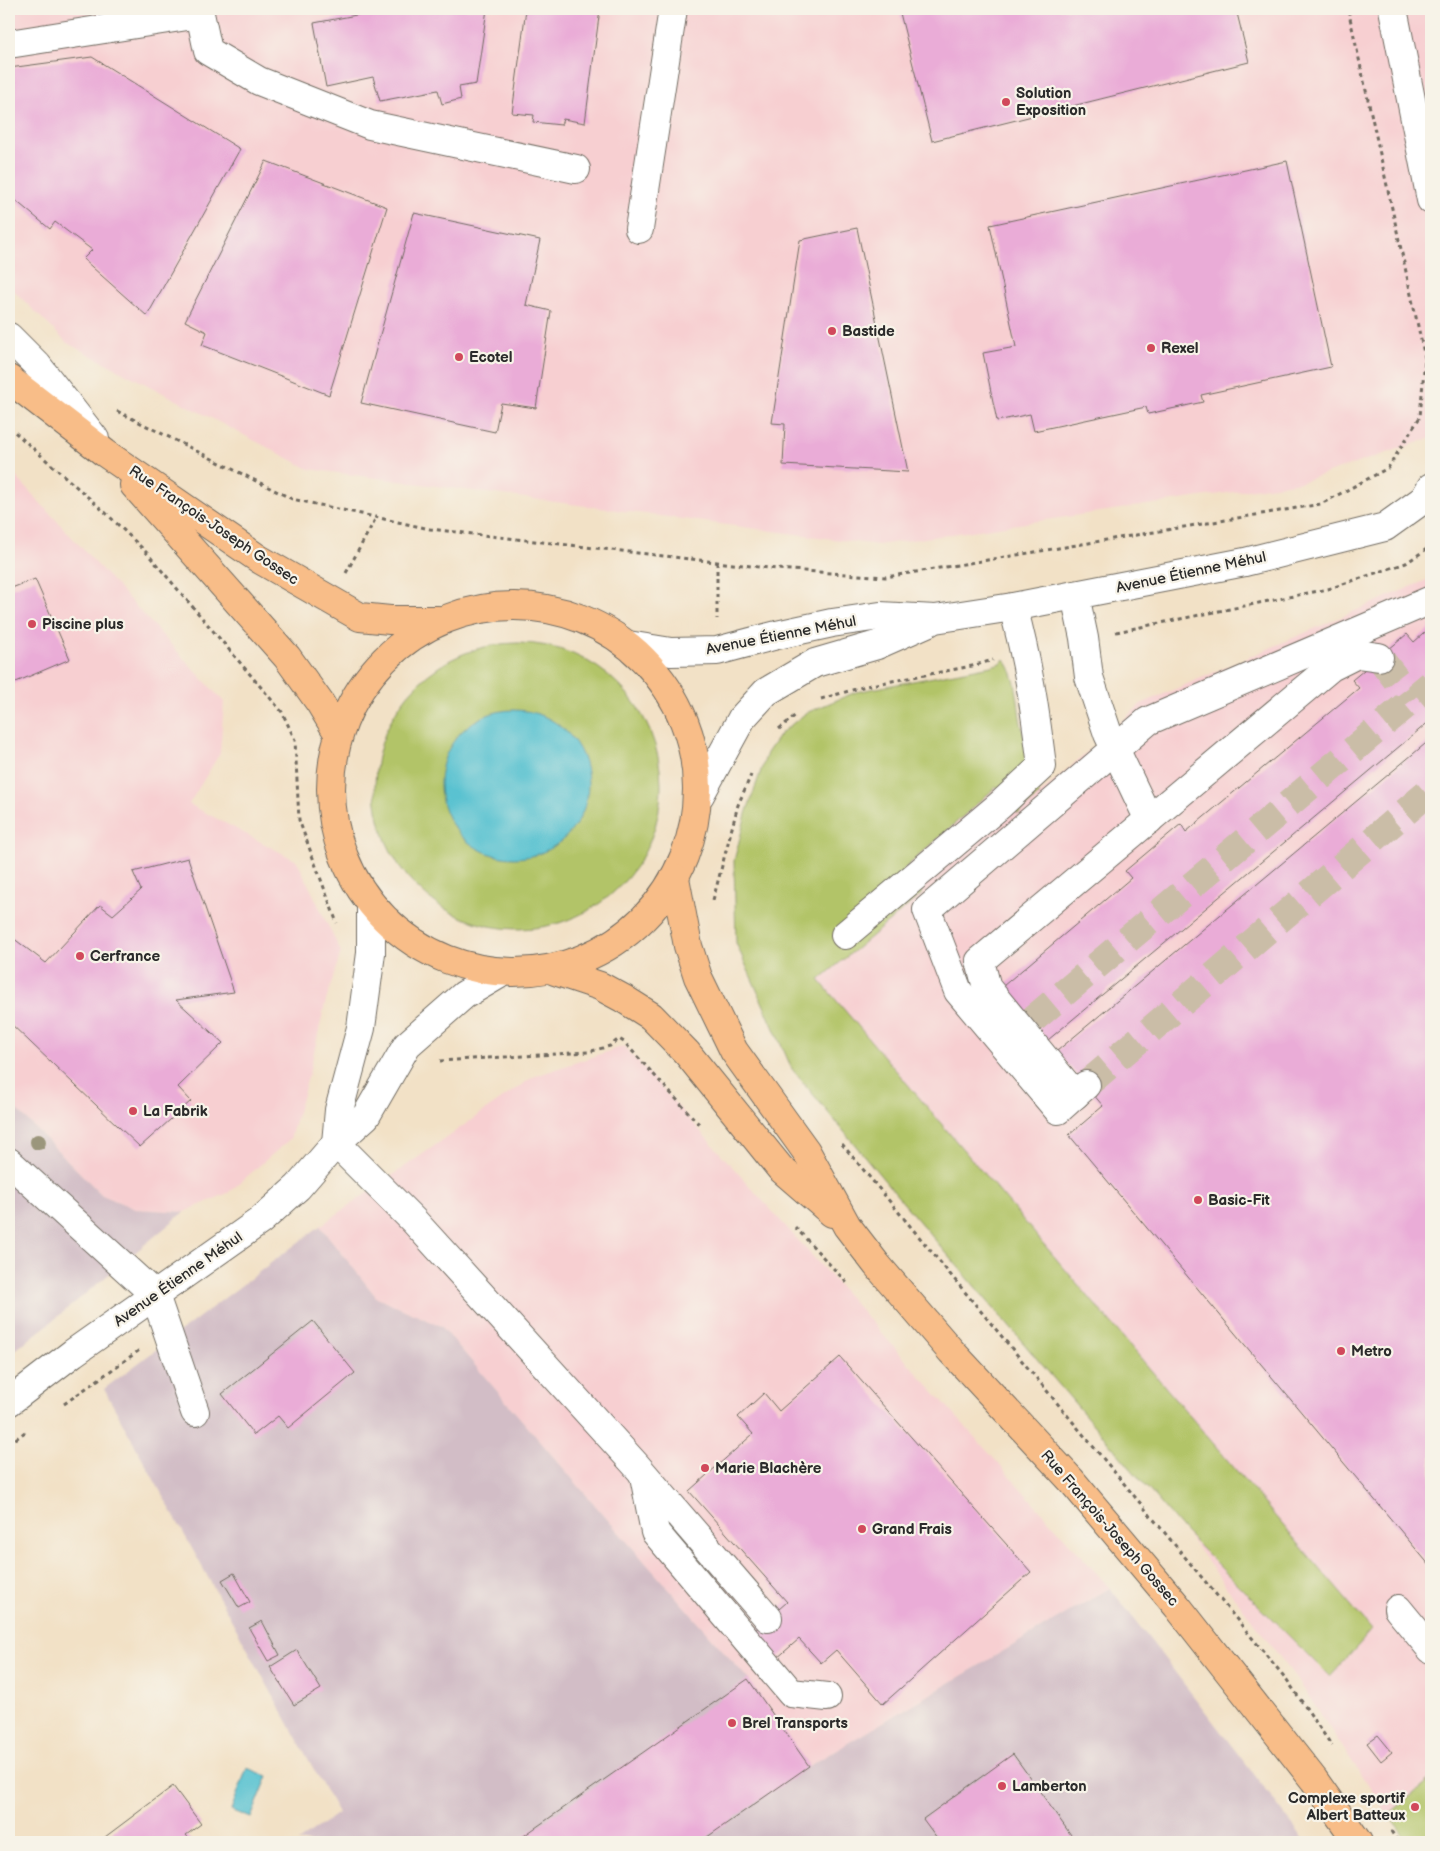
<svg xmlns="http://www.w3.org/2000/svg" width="1440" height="1851" viewBox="0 0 1440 1851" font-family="'Balsamiq Sans',sans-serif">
<rect width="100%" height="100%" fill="#f7f3e8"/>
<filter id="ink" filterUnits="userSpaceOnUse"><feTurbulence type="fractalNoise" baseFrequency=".02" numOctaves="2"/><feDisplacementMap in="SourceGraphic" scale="10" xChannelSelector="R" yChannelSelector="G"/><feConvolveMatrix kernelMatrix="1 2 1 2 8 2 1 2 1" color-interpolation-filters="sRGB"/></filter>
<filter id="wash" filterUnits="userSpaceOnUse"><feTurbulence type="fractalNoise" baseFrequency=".0096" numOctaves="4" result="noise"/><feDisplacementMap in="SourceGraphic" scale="20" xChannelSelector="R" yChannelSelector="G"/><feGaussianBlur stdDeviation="1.12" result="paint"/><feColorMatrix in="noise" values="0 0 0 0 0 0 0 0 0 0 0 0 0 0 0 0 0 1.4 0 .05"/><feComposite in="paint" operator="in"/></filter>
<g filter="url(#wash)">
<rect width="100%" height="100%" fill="#f2e1c6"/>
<!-- built -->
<g fill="#f7cfd1">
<polygon points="9,9 1431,9 1431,438 1301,482 878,545 309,469 67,343 9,286"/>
<polygon points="9,469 224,702 220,753 189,804 297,861 341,952 325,1004 309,1074 290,1139 228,1193 184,1212 135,1209 102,1195 9,1102"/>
<polygon points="1431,578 1431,1779 1388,1815 1299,1682 1086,1402 819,980 923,893 902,870 996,787 1018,814 1141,704"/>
<polygon points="624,1046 1110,1588 809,1766 748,1679 600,1511 441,1326 377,1298 320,1226 533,1077"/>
</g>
<!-- industrial -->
<g fill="#d2bdc6">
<polygon points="9,1102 102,1195 135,1209 184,1212 50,1323 9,1355"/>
<polygon points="320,1226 377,1298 441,1326 600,1511 748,1679 809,1766 1110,1588 1306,1842 298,1842 338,1813 104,1389"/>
</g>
<!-- green -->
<g fill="#b2c467" stroke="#6e7849">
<circle cx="518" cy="786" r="143"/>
<path d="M1004,659C1018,677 1017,702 1021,723C1027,747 1033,771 1039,795L1018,814L996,787L903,870L923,893L819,980L1372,1630L1330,1677L1186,1533L900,1199L792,1069L736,943L734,861L746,814L767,753L781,733L806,713L856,692L991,666L1001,663Z"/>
<polygon points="1431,1779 1431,1842 1409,1842 1388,1815"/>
</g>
<!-- water -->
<g fill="#56c1d0" stroke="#40767e">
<circle cx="514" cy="784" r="74"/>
<polygon points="247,1768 268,1776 251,1818 231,1810"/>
</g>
<g id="blocks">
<!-- building -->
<g fill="#eaacd7">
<polygon points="388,9 487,9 476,84 459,87 461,99 442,104 438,90 380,101 373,77 326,87 314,23"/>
<polygon points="526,9 600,9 585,123 563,119 561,125 533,122 534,115 512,113"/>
<polygon points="899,9 1236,9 1249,62 932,141"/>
<polygon points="92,57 240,149 147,316 83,259 92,250 55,222 50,229 9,195 9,68"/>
<polygon points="266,161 387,207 329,395 202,345 207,332 185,321"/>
<polygon points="1287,161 1331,367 1201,395 1203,402 1148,414 1146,407 1034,431 1030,414 997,421 983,353 1016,347 990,225"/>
<polygon points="414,213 540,240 526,305 551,311 536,408 501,403 495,432 361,403"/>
<polygon points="857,228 908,472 783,465 785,424 772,423 800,240"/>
<polygon points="35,579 70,659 9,685 9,589"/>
<polygon points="1431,627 1431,720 1048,1040 1003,986 1131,878 1125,871 1181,824 1186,832 1359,688 1352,680 1407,634 1414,642"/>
<polygon points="1431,739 1431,1567 1069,1135 1103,1106 1057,1051"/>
<polygon points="188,858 234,992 176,1000 223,1043 178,1087 191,1101 140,1147 9,1022 9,942 13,938 46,963 100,905 113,915 141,890 133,872"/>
<polygon points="313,1321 355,1373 288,1428 278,1416 254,1435 222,1394"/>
<polygon points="840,1357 1031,1572 883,1704 836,1650 821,1663 799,1639 776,1659 753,1632 787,1602 689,1491 753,1434 738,1417 764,1393 779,1411"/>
<polygon points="234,1573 250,1602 239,1608 222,1580"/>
<polygon points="262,1621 280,1655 268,1661 249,1628"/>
<polygon points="297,1650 321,1689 294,1705 270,1667"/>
<polygon points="748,1679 809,1766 700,1842 515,1842"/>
<polygon points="1378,1735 1392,1752 1381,1761 1367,1743"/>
<polygon points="1013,1754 1076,1842 940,1842 923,1819"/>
<polygon points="173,1786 201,1824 186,1835 192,1842 109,1842 105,1837"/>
</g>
</g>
</g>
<g filter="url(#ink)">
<use href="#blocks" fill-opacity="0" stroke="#716b61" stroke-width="1"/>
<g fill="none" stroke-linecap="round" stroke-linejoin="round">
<!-- minor-tunnel -->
<g stroke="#cabda7" stroke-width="28" stroke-dasharray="28 14" stroke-linecap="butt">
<polyline points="1379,657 1412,700"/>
<polyline points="1031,1021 1431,684"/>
<polyline points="1086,1085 1431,790"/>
</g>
<!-- minor casing -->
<g stroke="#716b61" stroke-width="30">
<g id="minor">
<polyline points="199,9 208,51 259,81 370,125 576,169"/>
<polyline points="1393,9 1431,200"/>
<polyline points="9,44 200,14"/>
<polyline points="639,229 673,9"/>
<polyline points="9,337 37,365 95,439"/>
<polyline points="1075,595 1084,638 1089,677 1108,734 1149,820"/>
<polyline points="628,645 671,652 717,651 777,635 832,623 880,616 935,619 1013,607 1245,562 1385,527 1424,499 1431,487"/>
<polyline points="700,795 742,718 766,692 815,663 877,645 929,622"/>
<path d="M845,935L1000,805L1042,766C1035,710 1028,661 1013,607"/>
<polyline points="1086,1085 1058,1110 958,991 927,910 1148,721 1431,600"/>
<polyline points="1075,1095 987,988 980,961 1331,667 1357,654 1379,657"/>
<polyline points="336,1143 414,1221 635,1464 768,1618"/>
<polyline points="336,1143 339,1110 361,1028 371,953 371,905"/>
<polyline points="9,1162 155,1295 195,1412"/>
<polyline points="9,1402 73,1353 260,1221 298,1187 336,1143 366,1116 407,1045 464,995 498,975"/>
<polyline points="644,1476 655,1532 791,1693 827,1697"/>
<polyline points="1398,1609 1431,1649"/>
</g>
</g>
<!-- major casing -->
<g stroke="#716b61" stroke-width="30">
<g id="major">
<polyline points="9,379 105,453 259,559 360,617 390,620 438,620"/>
<polyline points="134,485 287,657 320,703 338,733"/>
<circle cx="514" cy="789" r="183"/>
<polyline points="675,878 688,946 698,977 734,1051 806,1151 847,1226 877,1265 951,1351 1071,1480 1177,1606 1314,1780 1358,1842"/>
<polyline points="555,971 600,986 624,999 651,1016 687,1053 780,1168 832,1213"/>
</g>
</g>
<!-- path -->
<g stroke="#716b61" stroke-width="3" stroke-dasharray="4 4" stroke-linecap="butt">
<polyline points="117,411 292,499 430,529 777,569 886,577 1321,504 1388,468 1420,417 1425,358 1348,9"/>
<polyline points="9,427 107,514 146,552 282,712 295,740 299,820 337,923"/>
<polyline points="717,562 717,619"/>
<polyline points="346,573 377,516"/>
<polyline points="1116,632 1328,589 1406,563 1431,546"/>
<polyline points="821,699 866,686 972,666 993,660"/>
<polyline points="779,729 797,714"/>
<polyline points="713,900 738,805 751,775"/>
<polyline points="440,1061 588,1052 610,1046 619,1039 624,1042 699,1124"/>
<polyline points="842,1144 1287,1680 1332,1746"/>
<polyline points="795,1227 847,1283"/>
<polyline points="64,1404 141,1349"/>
<polyline points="9,1444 25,1432"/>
<polyline points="1391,1831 1398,1842"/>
</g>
<!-- minor -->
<use href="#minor" stroke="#fff" stroke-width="28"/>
<!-- major -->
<use href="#major" stroke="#f8bd88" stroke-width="28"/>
</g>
<!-- trees -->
<circle fill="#9b967b" cx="38" cy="1142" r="8"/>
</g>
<!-- markers -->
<g fill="#d1495b" stroke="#f7f3e8" stroke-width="2">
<circle cx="1006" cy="102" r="5"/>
<circle cx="832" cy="331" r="5"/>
<circle cx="1151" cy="348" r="5"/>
<circle cx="459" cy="357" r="5"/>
<circle cx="32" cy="624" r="5"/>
<circle cx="80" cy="956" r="5"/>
<circle cx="133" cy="1111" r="5"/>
<circle cx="1198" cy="1200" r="5"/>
<circle cx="1341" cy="1351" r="5"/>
<circle cx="705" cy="1468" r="5"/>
<circle cx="862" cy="1529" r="5"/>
<circle cx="732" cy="1723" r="5"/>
<circle cx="1002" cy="1786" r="5"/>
<circle cx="1415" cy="1807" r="5"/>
</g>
<g text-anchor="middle" stroke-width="4.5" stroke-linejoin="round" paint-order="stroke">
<!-- poi labels -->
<g font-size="15" font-weight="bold" fill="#2b2b2b" stroke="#f7f3e8" text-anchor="start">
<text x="1016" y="98">Solution<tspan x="1016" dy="17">Exposition</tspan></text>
<text x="842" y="336">Bastide</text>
<text x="1161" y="353">Rexel</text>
<text x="469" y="362">Ecotel</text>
<text x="42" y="629">Piscine plus</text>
<text x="90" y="961">Cerfrance</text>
<text x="143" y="1116">La Fabrik</text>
<text x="1208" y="1205">Basic-Fit</text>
<text x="1351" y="1356">Metro</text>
<text x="715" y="1473">Marie Blachère</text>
<text x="872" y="1534">Grand Frais</text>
<text x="742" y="1728">Brel Transports</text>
<text x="1012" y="1791">Lamberton</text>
<text x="1405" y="1803" text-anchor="end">Complexe sportif<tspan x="1405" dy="17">Albert Batteux</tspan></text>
</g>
<!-- street labels -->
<g font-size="15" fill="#2b2b2b" stroke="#f7f3e8">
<text transform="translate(214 525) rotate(34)" y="5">Rue François-Joseph Gossec</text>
<text transform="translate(1191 572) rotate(-12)" y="5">Avenue Étienne Méhul</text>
<text transform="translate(781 635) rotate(-11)" y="5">Avenue Étienne Méhul</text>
<text transform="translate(178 1279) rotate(-35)" y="5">Avenue Étienne Méhul</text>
<text transform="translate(1110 1528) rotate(49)" y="5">Rue François-Joseph Gossec</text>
</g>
</g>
<!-- margin -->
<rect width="1440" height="1851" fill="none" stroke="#f7f3e8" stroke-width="30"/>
</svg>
